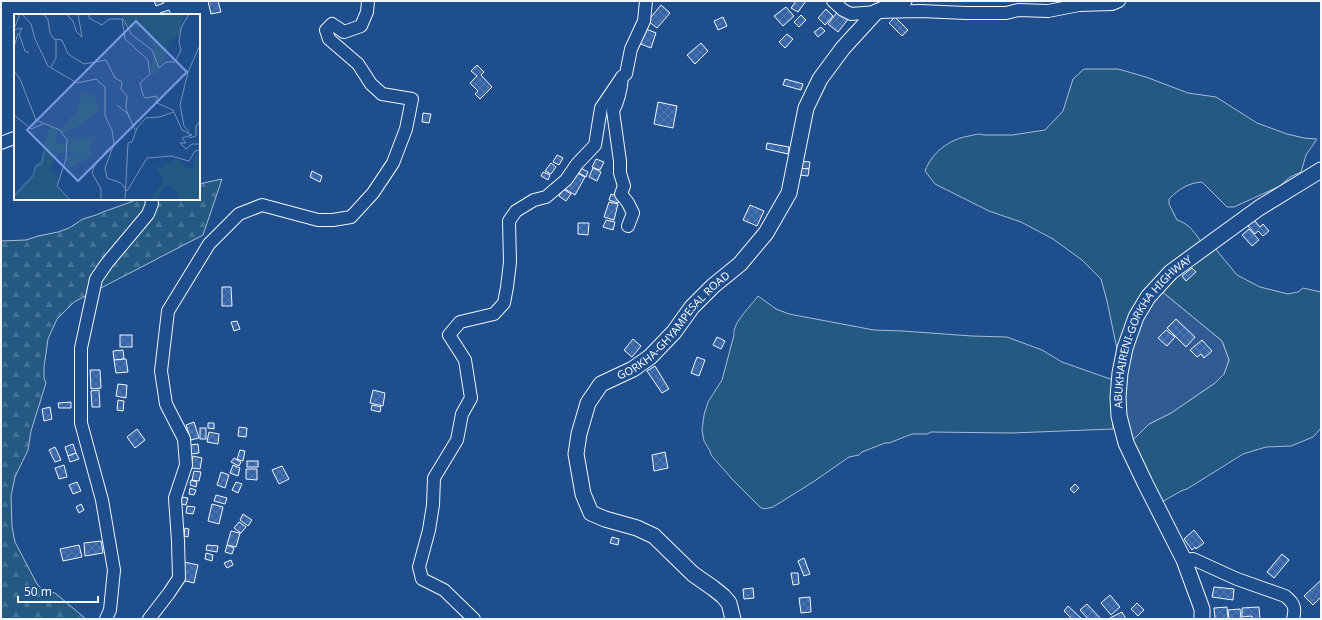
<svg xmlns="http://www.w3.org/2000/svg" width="1322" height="620" viewBox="0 0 1322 620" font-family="'Noto Sans',sans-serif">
<defs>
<pattern id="forest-firs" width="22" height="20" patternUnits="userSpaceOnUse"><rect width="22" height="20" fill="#245a82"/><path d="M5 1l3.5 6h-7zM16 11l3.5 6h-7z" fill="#447295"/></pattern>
<pattern id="building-cross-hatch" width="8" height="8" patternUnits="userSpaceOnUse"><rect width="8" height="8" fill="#3563a3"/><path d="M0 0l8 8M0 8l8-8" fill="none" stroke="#537ab1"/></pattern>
</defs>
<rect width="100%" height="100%" fill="#1f4e8c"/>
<!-- green -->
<g fill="#245a82" stroke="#a8bbd7">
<path d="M1084,69H1118L1146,77L1188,93L1216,97L1257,123L1287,134L1304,138L1317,139L1306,155L1301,172L1290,177L1280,186L1234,207H1227L1202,182C1188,183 1179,189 1169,199V204L1177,220C1190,224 1196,234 1203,245L1152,281L1131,311L1118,354L1107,301L1101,279L1082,260L1053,239L1021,222L989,211L935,184L925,171C932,152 950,139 969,136C974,135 979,133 984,135H1012L1045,130L1063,111L1073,79Z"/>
<polygon points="1214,247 1237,275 1260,287 1288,294 1298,292 1303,288 1321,292 1321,428 1313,437 1291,446 1266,447 1243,454 1187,489 1181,491 1160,503 1130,443 1149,424 1171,413 1215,383 1224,374 1229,360 1222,341 1160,290"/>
<path d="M758,296L776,309L789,314L874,330L903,331L972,336L1007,337L1042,350L1062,362L1113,380L1111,401L1113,429L1012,433L931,432L927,434H912L889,443H885L862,452L859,455L849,457L813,482L773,507L764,509L760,507L732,479L711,455L710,451L704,441L702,430L704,415L708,402L722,380L734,335C732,323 751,306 758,296Z"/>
</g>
<!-- forest -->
<polygon fill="url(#forest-firs)" stroke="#a8bbd7" points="222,179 203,235 74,302 57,319 48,339 44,367 44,378 46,383 31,431 28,450 15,477 11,496 12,527 15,542 37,584 43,590 55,593 86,619 1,619 1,241 26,240 38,236 58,232 69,228 83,219 96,215 103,212 139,199 199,199 199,184"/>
<!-- parking -->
<polygon fill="#305b95" stroke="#a8bbd7" points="1160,290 1222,341 1229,360 1224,374 1215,383 1171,413 1149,424 1130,443 1121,406 1124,372 1142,313"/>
<!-- building -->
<g fill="url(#building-cross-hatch)" stroke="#f2f6ff">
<polygon points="154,1 163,1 164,3 156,6"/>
<polygon points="208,1 218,1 221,12 211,14"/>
<polygon points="796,1 806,1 798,12 791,8"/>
<polygon points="661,5 670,13 657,28 648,21"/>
<polygon points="786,7 794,16 783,26 774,16"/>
<polygon points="826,9 833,16 825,25 818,18"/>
<polygon points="169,10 171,15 160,15 160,13"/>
<polygon points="839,10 849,18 838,32 828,24"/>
<polygon points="801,15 806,20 799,27 794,22"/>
<polygon points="723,17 727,26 718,30 714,21"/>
<polygon points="895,17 908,30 902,36 889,23"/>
<polygon points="821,27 825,31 818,37 814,32"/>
<polygon points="644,28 656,33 651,48 638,43"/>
<polygon points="787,34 793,39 785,48 779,42"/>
<polygon points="701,43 708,51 695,64 687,55"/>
<polygon points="477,65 484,72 481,75 492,87 480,99 475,94 478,91 470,83 477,76 471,71"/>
<polygon points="785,79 803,84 801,90 783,85"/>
<polygon points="658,102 677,106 673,128 654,124"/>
<polygon points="423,113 431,114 429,123 422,122"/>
<polygon points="767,143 789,147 788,154 766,149"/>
<polygon points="557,155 563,158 559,165 553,162"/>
<polygon points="596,159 604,162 600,170 592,167"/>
<polygon points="800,161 810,162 809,169 799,168"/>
<polygon points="551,163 556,167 551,174 545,171"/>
<polygon points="579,167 588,172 586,177 577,172"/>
<polygon points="593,168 601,172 597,181 589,177"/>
<polygon points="799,168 809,169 808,176 799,175"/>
<polygon points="312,171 322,176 320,182 310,177"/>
<polygon points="543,172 550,175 548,180 541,176"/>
<polygon points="575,172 585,177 575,195 565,189"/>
<polygon points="563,189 571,194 566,201 559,196"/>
<polygon points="611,194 620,197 618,203 609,200"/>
<polygon points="609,202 618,204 614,220 604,217"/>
<polygon points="750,205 764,211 757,226 743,220"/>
<polygon points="606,220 615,222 613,230 603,227"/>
<polygon points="1254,220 1260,227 1263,224 1269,231 1263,236 1258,231 1255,234 1248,226"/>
<polygon points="578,223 589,223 588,235 578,234"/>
<polygon points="1249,229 1259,240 1252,246 1242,235"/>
<polygon points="1192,268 1196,272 1186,281 1182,276"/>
<polygon points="222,287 231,287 232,306 222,306"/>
<polygon points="1176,319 1195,337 1186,347 1167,328"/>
<polygon points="237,321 240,329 234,331 231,322"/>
<polygon points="1166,330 1175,337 1167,346 1158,338"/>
<rect x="120" y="335" width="12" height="12"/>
<polygon points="717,337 725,341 721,349 713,345"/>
<polygon points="633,339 641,346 632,357 624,350"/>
<polygon points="1202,340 1212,351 1204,358 1201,354 1197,357 1190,350"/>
<polygon points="123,350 124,359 114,360 113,351"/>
<polygon points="697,357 705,360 699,376 691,373"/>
<polygon points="126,359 128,372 116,373 114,360"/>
<polygon points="655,366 669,389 662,393 647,371"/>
<polygon points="90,370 100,370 101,388 91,389"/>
<polygon points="118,384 127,385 126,398 116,396"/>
<polygon points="99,390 100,407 92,407 91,391"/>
<polygon points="373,390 385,393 383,406 370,403"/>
<polygon points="118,400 124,401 123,411 117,410"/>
<polygon points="71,402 71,408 59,408 58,403"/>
<polygon points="372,405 381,407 380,412 371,410"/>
<polygon points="50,407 52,419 44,421 42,409"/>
<polygon points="194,422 199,438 191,440 186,425"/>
<polygon points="208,423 214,423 214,429 208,428"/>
<polygon points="239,427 247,428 246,437 238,436"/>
<rect x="200" y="428" width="6" height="11"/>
<polygon points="137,429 145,440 135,448 127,437"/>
<polygon points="209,432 219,434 218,444 207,442"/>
<polygon points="73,444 76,453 68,456 65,447"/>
<polygon points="198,444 199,453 191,454 190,445"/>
<polygon points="55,447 61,460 55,462 49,450"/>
<polygon points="240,450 245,451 243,461 237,459"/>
<polygon points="665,452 668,468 654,471 652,455"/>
<polygon points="76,453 79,459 70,462 68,456"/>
<polygon points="193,456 202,458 200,469 191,468"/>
<polygon points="234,458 241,462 239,466 231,462"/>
<rect x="247" y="461" width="11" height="6"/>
<polygon points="64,465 67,477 59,479 55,468"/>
<polygon points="233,465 240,468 238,476 230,473"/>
<polygon points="282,466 289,479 279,484 272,470"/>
<polygon points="246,469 257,469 257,480 246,479"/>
<polygon points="194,471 201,472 199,481 192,480"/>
<polygon points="221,472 229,475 225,488 217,485"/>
<polygon points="191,480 197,482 196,487 190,485"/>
<polygon points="77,482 81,491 73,494 69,485"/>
<polygon points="236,482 242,484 238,493 232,490"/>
<polygon points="1075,484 1079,488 1074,493 1070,489"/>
<polygon points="190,488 196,490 194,495 189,494"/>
<polygon points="216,495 227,498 225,504 214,501"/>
<polygon points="182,497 188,498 186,505 181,504"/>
<polygon points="81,504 84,510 79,513 76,507"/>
<polygon points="212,504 223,507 219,524 208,521"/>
<polygon points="187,506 195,507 193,514 186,513"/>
<polygon points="243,514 252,520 248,526 240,520"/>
<polygon points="239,522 246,527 241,533 234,528"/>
<polygon points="185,528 189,529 188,537 184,536"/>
<polygon points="1194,530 1204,543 1196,549 1195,547 1192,550 1184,539"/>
<polygon points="231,531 240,533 236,547 227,545"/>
<polygon points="612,537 619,539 618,545 610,543"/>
<polygon points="101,541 103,553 85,556 84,543"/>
<polygon points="79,545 82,557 63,561 60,549"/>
<polygon points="207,545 218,546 217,552 206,550"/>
<polygon points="227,545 234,548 232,554 225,552"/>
<polygon points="206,553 213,555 212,561 205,559"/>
<polygon points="1282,554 1289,560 1274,578 1267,572"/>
<polygon points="804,558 810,574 804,576 798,561"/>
<polygon points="231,560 233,565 227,568 224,563"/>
<polygon points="184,562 198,565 194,583 181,580"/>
<polygon points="791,573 798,573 799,584 793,585"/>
<polygon points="1320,581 1321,583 1321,597 1313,605 1304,596"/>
<polygon points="1214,587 1234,589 1233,600 1212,597"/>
<polygon points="753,588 754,598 744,599 743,589"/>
<polygon points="1110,595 1120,607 1111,615 1101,603"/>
<polygon points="810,597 811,612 801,613 799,598"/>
<polygon points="1137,603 1144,610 1138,616 1131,609"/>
<polygon points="1087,604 1101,619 1088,619 1080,610"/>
<polygon points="1068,606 1082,619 1072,619 1064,611"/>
<polygon points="1227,607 1228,619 1215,619 1214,608"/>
<polygon points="1259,607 1260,619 1252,619 1252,616 1242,617 1242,608"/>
<polygon points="1240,609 1241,619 1229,619 1228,610"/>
<polygon points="1122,612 1126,619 1111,619 1110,618"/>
</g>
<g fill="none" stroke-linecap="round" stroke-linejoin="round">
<!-- minor casing -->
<g stroke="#f2f6ff" stroke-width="14">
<g id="minor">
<polyline points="833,1 843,10 851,14 876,12 921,11 966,13 1006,13 1018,10 1048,11 1079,5 1112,4 1119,1"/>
<polyline points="1,143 14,138 15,139"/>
<path d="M628,226L633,213L628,203L621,194L624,186L620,173V161L613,111C619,100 621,90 622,77L626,74L631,49L644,21L646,1"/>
<path d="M1184,560L1193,559L1237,579L1285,596C1294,603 1296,608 1293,619"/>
<polyline points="106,619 110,610 114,570 102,500 81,423 81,348 96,279 107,263 148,214 152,204 151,199"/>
<polyline points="149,619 169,593 179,578 178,541 175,498 186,465 184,439 166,404 161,371 168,311 209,244 239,214 262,205 318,220 333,220 351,217 373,193 393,163 406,129 412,99 382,94 371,84 358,64 329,39 326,30 332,24 344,32 361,26 367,12 368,1"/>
<polyline points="474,619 444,590 422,579 419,567 429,530 433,505 434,478 457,440 462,414 471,398 465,360 449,335 460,322 494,314 504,303 507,287 510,262 509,221 516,211 534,200 546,197 566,180 577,164 595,145 601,108 622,77"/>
</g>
</g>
<!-- major casing -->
<g stroke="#f2f6ff" stroke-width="17">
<g id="major">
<path id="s1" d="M733,619L729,603L723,596L713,588L693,574L654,536L637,528L605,519L591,513L583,494L576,454L579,434L588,403L601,384L633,369L650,357L674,332L692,307L713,286L740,264L766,233L789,193L806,108L820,79L843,48L876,12L904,1"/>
<path id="s2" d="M1202,619V609L1184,560L1145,483L1126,443L1119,416L1118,397L1120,373L1125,348L1136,317L1148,297L1171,272L1259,208L1321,170"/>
</g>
</g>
<!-- minor -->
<use href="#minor" stroke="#1f4e8c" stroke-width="12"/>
<!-- major -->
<use href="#major" stroke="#1f4e8c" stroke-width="15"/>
</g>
<g text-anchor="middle" stroke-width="3" stroke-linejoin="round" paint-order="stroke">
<!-- street labels -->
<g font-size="11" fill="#f2f6ff" stroke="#1f4e8c">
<text dy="4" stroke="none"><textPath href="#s1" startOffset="416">GORKHA-GHYAMPESAL ROAD</textPath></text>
<text dy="4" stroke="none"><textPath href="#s2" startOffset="316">ABUKHAIRENI-GORKHA HIGHWAY</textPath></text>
</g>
</g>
<!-- overview -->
<g transform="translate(14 14)">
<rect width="186" height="186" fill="#1f4e8c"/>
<path d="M68,79L80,81L86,96L62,114L50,119L46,115L62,98ZM36,112L43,115L42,130H53V138L45,139L39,145V149L31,152L24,149L29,143V131ZM52,121L62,126L83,122L76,134L78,142L53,156L54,143L60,139L54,137L55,130Z" fill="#245a82"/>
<path d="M106,0H172L167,8L168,18L155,28L154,37L140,62L137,56L141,34L129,16L122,13L114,14ZM186,141V186H165L161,175L153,171L146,178L144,186H136L150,168L140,149L150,157V148L157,149L161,145L167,147L172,155L179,154L181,144ZM24,149L31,152L39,149L36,156L44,164L42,173L55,186H0V180L18,162Z" fill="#245a82"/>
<path fill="none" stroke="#3b69a3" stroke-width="2" d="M0,182L19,162L22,152L28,149L30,138"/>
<path fill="none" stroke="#7391ba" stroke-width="1" d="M8,0L17,10L21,25L34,52L63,69L82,65L91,73V102L98,116L100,130L91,154L93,164L107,169L113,177L133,144L157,142L175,147L181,137L186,136M30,0L34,6L36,19L40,25L48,26L54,40L70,50L92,46L101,64L108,68L107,75L113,82L112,95L115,103M52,0L59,7L62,17L68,23M64,0L68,23M75,0V4L88,11L95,5H109L117,20L138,36L145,54L152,48H161L167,36L165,28L167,14L175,0M108,5L111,25L134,46L136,60L126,69L129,81L131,84L143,82V89L159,96L168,116L178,121L168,124L172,129H166L172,135L178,130H186M0,15L6,0M0,16L8,14L5,20L11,37L15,39M0,33L4,19M37,53L42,44V25M0,57L6,65L22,106L46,116L53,126L52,145L43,172L56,186M103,91L114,100L121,116M0,101L17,115L29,110M175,118L170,112L166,91L174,58L186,31M175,124L182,122V112L186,107M87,186V175L78,159L80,153L92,137L105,127M111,186L114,129L118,128L123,114L132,104L145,103L160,98"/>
<path fill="#7d9aea" fill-opacity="0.15" stroke="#7d9aea" stroke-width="2" d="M122,7L173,58L64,167L13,116Z"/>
<rect width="186" height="186" fill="none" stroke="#f2f6ff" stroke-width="2"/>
</g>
<!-- border -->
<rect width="1322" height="620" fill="none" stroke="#f2f6ff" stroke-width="4"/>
<!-- scale -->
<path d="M18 596v6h80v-6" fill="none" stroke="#f2f6ff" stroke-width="2"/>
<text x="24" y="596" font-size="12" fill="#f2f6ff" stroke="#1f4e8c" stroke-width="3" paint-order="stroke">50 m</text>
</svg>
